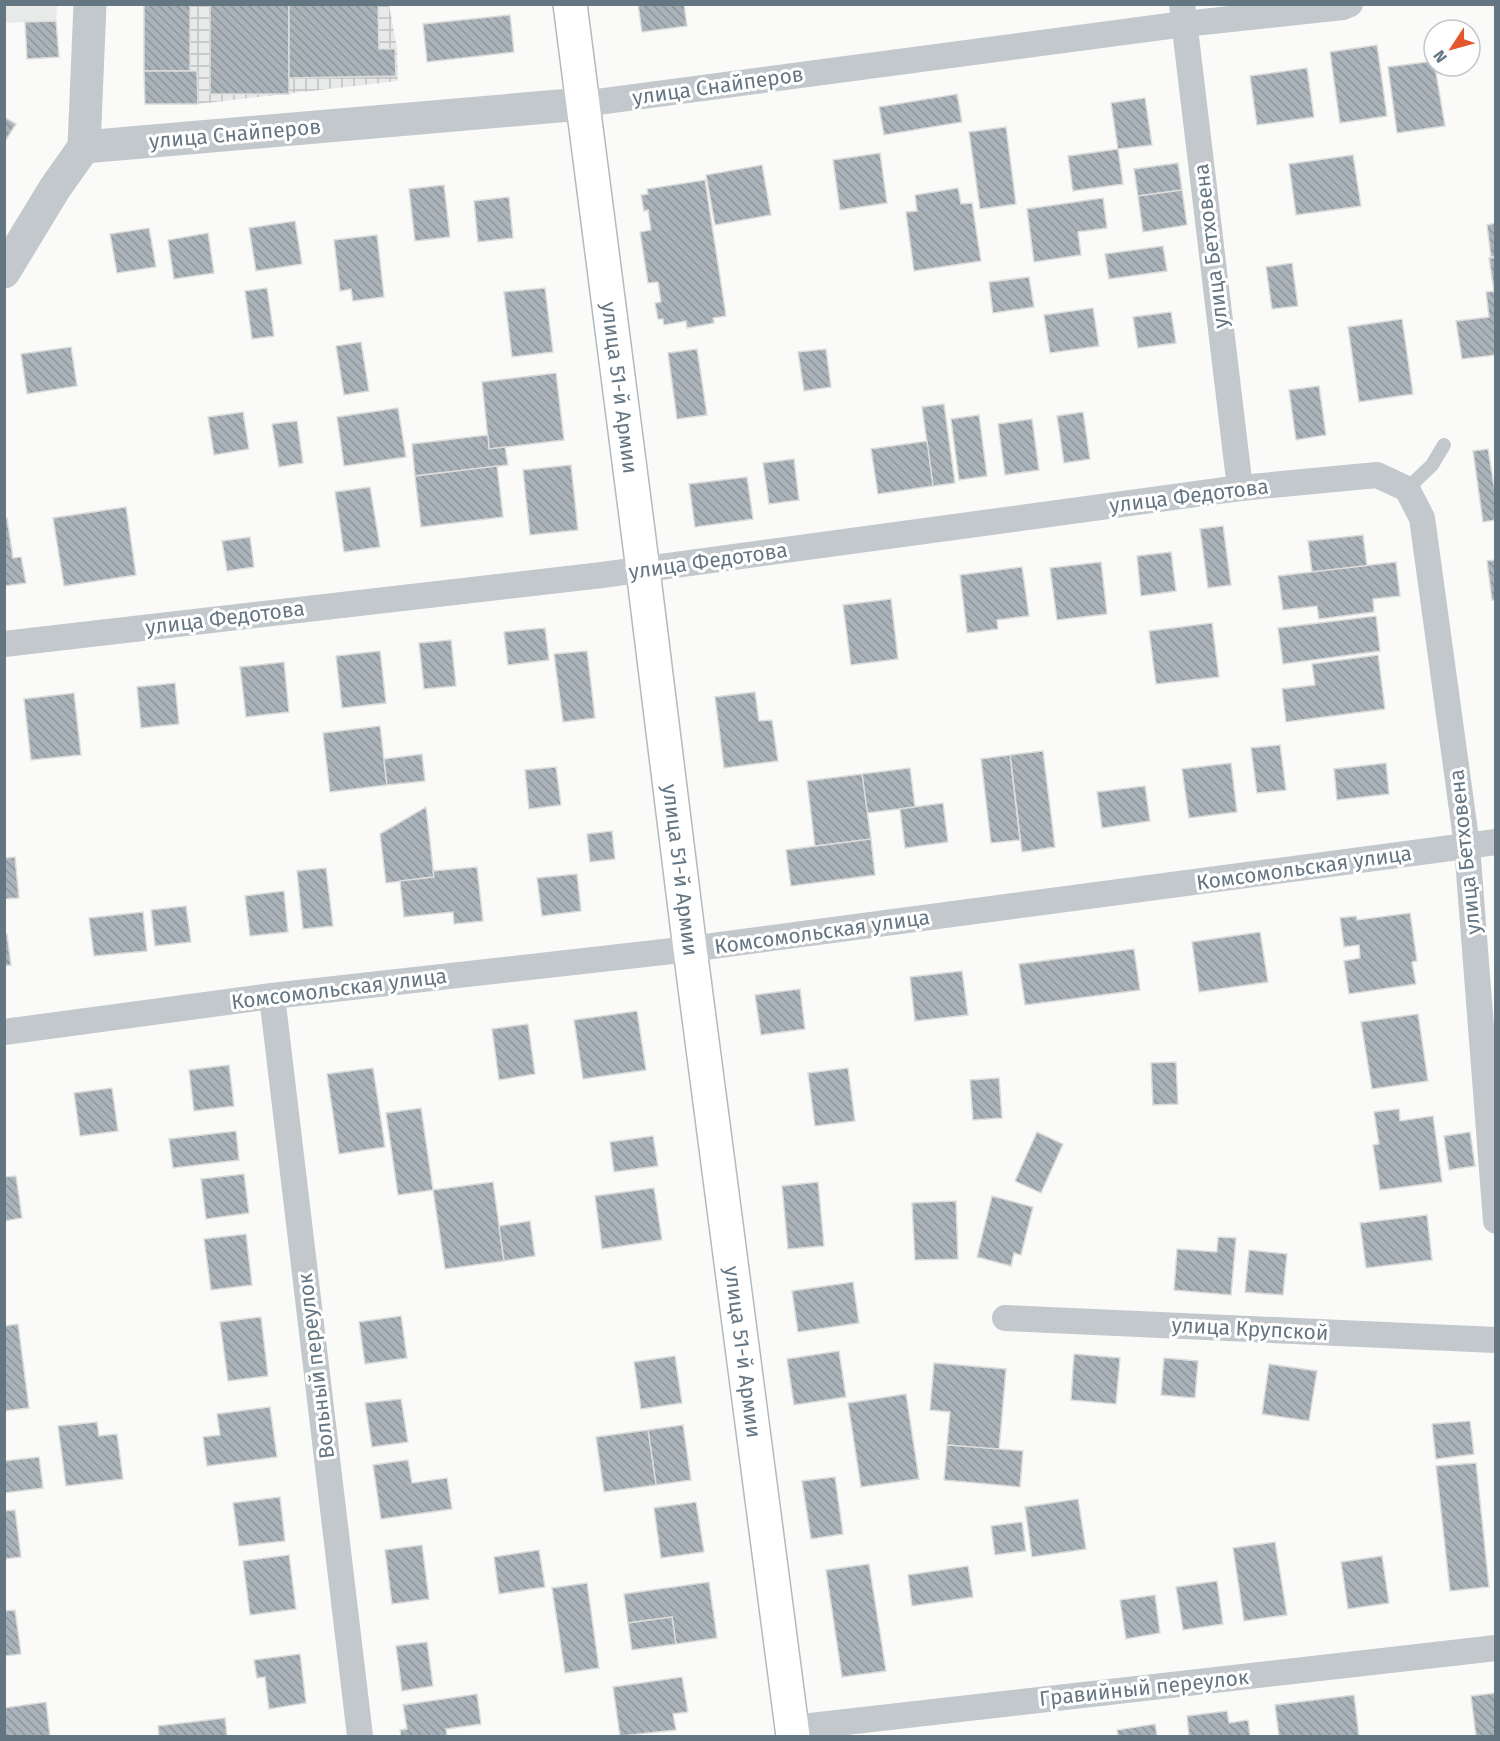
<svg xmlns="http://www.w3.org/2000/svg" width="1500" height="1741" viewBox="0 0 1500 1741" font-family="'Fira Sans',sans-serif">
<defs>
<pattern id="industrial-grid" width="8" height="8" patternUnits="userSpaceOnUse" patternTransform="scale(1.5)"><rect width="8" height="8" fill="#e8e9e9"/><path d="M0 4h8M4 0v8" fill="none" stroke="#c0c1c2"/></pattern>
<pattern id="building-back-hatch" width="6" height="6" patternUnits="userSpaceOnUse" patternTransform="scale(1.5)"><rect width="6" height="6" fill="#aab3b9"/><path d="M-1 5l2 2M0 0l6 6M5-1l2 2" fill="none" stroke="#8e969c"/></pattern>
</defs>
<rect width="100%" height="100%" fill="#fafaf8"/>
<!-- built -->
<polygon fill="#e8e9e9" points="4,5 57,5 56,21 5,23"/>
<!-- industrial -->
<polygon fill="url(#industrial-grid)" points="144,5 389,5 397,48 398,81 198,104 145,104"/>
<!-- building -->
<g fill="url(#building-back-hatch)" stroke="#dcdcda" stroke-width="1.5">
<rect x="144" y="4" width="46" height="67"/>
<rect x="210" y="4" width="79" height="90"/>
<polygon points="289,4 378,4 379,49 395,49 396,76 289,78"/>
<polygon points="638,4 684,4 687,26 642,32"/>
<polygon points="510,15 514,52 427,62 423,24"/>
<polygon points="56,21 59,57 27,59 25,22"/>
<polygon points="1377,45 1387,116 1340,123 1330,52"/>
<polygon points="1434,61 1445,126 1397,133 1388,67"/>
<polygon points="1307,68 1314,117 1257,125 1250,76"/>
<polygon points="144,71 197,71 198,104 145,104"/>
<polygon points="957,94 962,122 884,135 879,107"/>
<polygon points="1145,98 1152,145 1118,149 1111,103"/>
<polygon points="4,117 16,124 4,143"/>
<polygon points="1006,127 1016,204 980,209 969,132"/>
<polygon points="1118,149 1123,184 1073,191 1068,156"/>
<polygon points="880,153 887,203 840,210 833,160"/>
<polygon points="1353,155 1361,206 1296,215 1289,164"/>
<polygon points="1178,163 1182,190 1138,196 1134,169"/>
<polygon points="762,165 771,215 715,225 706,175"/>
<polygon points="705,180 726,316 713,318 714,323 687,328 686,321 664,325 663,319 658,319 655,303 661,302 658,282 648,283 640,232 651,230 648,210 644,211 641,195 648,194 647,189"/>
<polygon points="444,185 450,237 415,241 409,189"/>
<polygon points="958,188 961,204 972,203 981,261 914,271 906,212 917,211 915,195"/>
<polygon points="1182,190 1187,225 1143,232 1138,196"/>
<polygon points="509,197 513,238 478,242 474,201"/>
<polygon points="1103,198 1107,228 1078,232 1081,255 1034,262 1027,209"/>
<polygon points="295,221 302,264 256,271 249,228"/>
<polygon points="1496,223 1496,256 1491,257 1487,225"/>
<polygon points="149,228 156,267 117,273 110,234"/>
<polygon points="208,233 214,273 174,279 168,240"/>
<polygon points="377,235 384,297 353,301 351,289 340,291 334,240"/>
<polygon points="1163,246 1167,271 1109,279 1105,254"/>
<polygon points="1489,258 1496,258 1496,355 1462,359 1456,321 1489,317 1486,292 1494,291"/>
<polygon points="1292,263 1298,306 1272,309 1266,267"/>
<polygon points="1029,277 1034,307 993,313 989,282"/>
<polygon points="267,288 274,336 252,339 245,291"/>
<polygon points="545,288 553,352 512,357 504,292"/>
<polygon points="1093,308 1099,346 1050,353 1044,315"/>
<polygon points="1171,312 1176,343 1138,348 1133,317"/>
<polygon points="1402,319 1413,394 1359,402 1348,327"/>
<polygon points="361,342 369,391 344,395 336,346"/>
<polygon points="71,347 77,386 27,394 21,354"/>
<polygon points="697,349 707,415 677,419 668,353"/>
<polygon points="826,349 831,387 804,391 798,352"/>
<polygon points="556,373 564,440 489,449 482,382"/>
<polygon points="1319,386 1326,435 1296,440 1289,390"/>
<polygon points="944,404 955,483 933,486 922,407"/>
<polygon points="398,408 406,457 344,466 337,417"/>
<polygon points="243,412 249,449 214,455 208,417"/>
<polygon points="1083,412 1090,459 1064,463 1057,416"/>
<polygon points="979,415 987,476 959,480 951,419"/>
<polygon points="1032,419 1039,470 1005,475 998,424"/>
<polygon points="297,421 303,463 279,467 272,424"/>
<polygon points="488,435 489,449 505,447 508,465 415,476 412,444"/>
<polygon points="927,441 933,486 878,494 871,449"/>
<polygon points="1488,449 1496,498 1496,520 1483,522 1473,451"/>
<polygon points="794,459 799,500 769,504 763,463"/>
<polygon points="571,465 578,530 530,535 523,470"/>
<polygon points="497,466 503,517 421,527 415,476"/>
<polygon points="747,477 753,519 695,527 689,484"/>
<polygon points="370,487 380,547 344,552 335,492"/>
<polygon points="126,507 136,575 64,586 53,518"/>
<polygon points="7,518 13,558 21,557 26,583 4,586 4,519"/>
<polygon points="1223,526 1231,585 1208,588 1200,529"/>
<polygon points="1363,535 1367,566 1312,572 1308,541"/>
<polygon points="250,537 254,567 227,571 222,541"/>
<polygon points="1171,552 1176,591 1141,596 1137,556"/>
<polygon points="1496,560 1496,600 1492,600 1487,561"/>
<polygon points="1101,562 1107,614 1057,620 1050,568"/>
<polygon points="1396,562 1400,596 1373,599 1374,612 1319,619 1317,606 1283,610 1278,576"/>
<polygon points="1022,567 1029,616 997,620 998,629 967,633 960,575"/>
<polygon points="891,599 898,659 851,665 843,605"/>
<polygon points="1376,616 1380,651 1283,664 1278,628"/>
<polygon points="1212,623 1219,677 1156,684 1149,631"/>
<polygon points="545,628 549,660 508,665 504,632"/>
<polygon points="451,640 456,686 424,689 419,643"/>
<polygon points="380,651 386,703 342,708 336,656"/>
<polygon points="587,651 595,718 563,722 554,654"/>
<polygon points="1378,655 1385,709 1286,722 1282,689 1315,685 1312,664"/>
<polygon points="284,662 289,712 246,717 240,667"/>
<polygon points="175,683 179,724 141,728 137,687"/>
<polygon points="755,692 759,721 772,720 778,761 724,768 715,697"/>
<polygon points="74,693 81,755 31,760 24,699"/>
<polygon points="380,726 387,785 330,792 323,733"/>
<polygon points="1280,745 1286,790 1257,793 1251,748"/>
<polygon points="1043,751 1055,847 1022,852 1010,755"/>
<polygon points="422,754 425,781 387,785 384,759"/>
<polygon points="1010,755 1020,840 991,843 981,759"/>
<polygon points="1231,763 1237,812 1189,818 1182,769"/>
<polygon points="1386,763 1389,794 1337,800 1334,769"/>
<polygon points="556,767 561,805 529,809 525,770"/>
<polygon points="910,768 915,807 867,813 862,774"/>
<polygon points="862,774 871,839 815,846 807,781"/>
<polygon points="1145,786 1150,821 1102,828 1097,792"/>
<polygon points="943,803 948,842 905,848 900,809"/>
<polygon points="426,807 434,877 386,883 380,834"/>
<polygon points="612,831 615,859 590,862 587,834"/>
<polygon points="871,839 875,875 791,886 786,850"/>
<polygon points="15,857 19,898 4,899 4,858"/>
<polygon points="477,867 483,921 454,924 453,912 404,917 400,881 434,877 433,871"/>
<polygon points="326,868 333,926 303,929 297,871"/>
<polygon points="577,874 581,911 542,916 537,878"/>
<polygon points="284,891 288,932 250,936 245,896"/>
<polygon points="186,906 191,942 155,946 151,910"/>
<polygon points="143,912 147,951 94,956 89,918"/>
<polygon points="1410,913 1417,961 1412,962 1416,984 1349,994 1344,961 1360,958 1359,945 1344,947 1340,918 1356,916 1357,920"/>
<polygon points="1260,932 1268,982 1199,992 1192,942"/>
<polygon points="4,934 7,934 11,965 4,966"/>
<polygon points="1134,949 1140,990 1025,1005 1019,964"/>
<polygon points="962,971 968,1015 915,1021 910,977"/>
<polygon points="800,989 805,1029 761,1035 755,995"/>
<polygon points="637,1011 646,1070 583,1079 574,1020"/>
<polygon points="1418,1014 1428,1081 1372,1089 1361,1022"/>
<polygon points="528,1024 535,1074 499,1080 492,1029"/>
<polygon points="1176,1062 1178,1104 1153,1105 1151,1063"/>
<polygon points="229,1065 234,1106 194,1111 189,1070"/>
<polygon points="373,1068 385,1147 339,1154 327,1074"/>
<polygon points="848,1068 855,1121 815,1126 808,1073"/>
<polygon points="999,1078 1002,1118 973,1120 970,1080"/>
<polygon points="112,1088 118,1131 80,1136 74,1093"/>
<polygon points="421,1108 433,1190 398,1195 386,1113"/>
<polygon points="1399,1109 1400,1121 1433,1116 1442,1182 1380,1190 1373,1145 1379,1144 1374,1112"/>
<polygon points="236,1131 239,1160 173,1168 169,1139"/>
<polygon points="1037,1132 1063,1144 1041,1193 1015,1181"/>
<polygon points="1470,1132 1475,1166 1449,1170 1444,1136"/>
<polygon points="653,1136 658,1166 614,1172 610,1142"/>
<polygon points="244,1174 249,1213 206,1219 201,1179"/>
<polygon points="16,1176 22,1218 4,1221 4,1177"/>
<polygon points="493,1182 504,1261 445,1269 433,1190"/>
<polygon points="818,1182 824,1246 788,1249 782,1186"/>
<polygon points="654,1188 662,1240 602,1249 595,1196"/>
<polygon points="992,1196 1033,1207 1021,1255 1014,1253 1011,1266 977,1257"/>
<polygon points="956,1201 958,1259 915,1260 912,1203"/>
<polygon points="1427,1215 1432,1260 1366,1268 1360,1223"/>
<polygon points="530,1221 535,1256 504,1261 499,1226"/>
<polygon points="246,1234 252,1285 211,1290 204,1239"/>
<polygon points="1218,1237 1236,1238 1231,1295 1174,1290 1177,1249 1217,1252"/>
<polygon points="1249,1250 1287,1254 1283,1295 1245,1292"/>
<polygon points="853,1282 859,1323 798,1332 792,1291"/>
<polygon points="401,1316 407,1358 365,1364 359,1322"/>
<polygon points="261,1317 268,1376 228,1381 220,1322"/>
<polygon points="18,1324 29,1408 4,1411 4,1326"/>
<polygon points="839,1351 846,1397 794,1405 787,1359"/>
<polygon points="1074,1354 1120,1358 1116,1404 1071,1400"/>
<polygon points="675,1356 682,1403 641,1409 634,1362"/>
<polygon points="1164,1358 1198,1361 1195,1398 1161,1395"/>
<polygon points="934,1363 1006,1369 999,1450 947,1445 950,1412 930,1410"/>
<polygon points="1269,1364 1317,1371 1309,1421 1262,1414"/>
<polygon points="906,1394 919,1479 861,1487 848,1403"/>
<polygon points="401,1399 408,1442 372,1447 365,1403"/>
<polygon points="270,1407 277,1457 207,1466 203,1437 220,1435 217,1414"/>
<polygon points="1470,1421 1474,1454 1436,1459 1432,1424"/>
<polygon points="97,1422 99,1436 117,1434 123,1479 66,1486 58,1426"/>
<polygon points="683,1425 691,1480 656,1485 648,1430"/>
<polygon points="648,1430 656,1485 604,1492 596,1437"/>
<polygon points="947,1445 1023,1451 1020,1487 944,1480"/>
<polygon points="39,1457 43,1488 4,1493 4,1461"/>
<polygon points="408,1460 412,1483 447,1478 452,1509 381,1519 373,1465"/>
<polygon points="1476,1463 1489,1587 1450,1591 1436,1466"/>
<polygon points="835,1477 843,1534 811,1539 802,1481"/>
<polygon points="280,1497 285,1541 239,1546 233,1503"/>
<polygon points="1078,1499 1086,1549 1032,1557 1025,1507"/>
<polygon points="696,1502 704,1552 661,1558 654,1508"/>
<polygon points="15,1510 21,1557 4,1559 4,1511"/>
<polygon points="1022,1522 1026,1551 995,1555 991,1526"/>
<polygon points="1275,1542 1287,1615 1244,1621 1233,1548"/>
<polygon points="422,1545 429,1599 392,1604 385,1550"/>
<polygon points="539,1550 545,1587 499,1594 494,1557"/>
<polygon points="289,1555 296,1609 250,1615 243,1561"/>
<polygon points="1382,1556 1389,1603 1348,1609 1341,1562"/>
<polygon points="869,1564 886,1671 842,1677 826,1570"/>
<polygon points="968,1566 973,1597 912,1606 908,1575"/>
<polygon points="1217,1581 1223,1624 1183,1630 1176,1587"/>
<polygon points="709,1582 717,1638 676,1644 672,1617 628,1623 624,1594"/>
<polygon points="587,1583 599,1668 565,1673 552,1588"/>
<polygon points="1155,1595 1160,1633 1126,1639 1120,1600"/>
<polygon points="15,1610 21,1654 4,1656 4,1611"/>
<polygon points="672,1617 676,1644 632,1650 628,1623"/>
<polygon points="427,1642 433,1686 402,1691 396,1646"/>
<polygon points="300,1654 306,1703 269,1709 265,1677 257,1678 254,1660"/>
<polygon points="682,1677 688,1712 673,1714 676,1730 620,1736 613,1687"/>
<polygon points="1496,1693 1496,1736 1476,1736 1471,1696"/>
<polygon points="477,1694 481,1724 446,1729 447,1736 401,1736 400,1730 407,1729 403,1705"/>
<polygon points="1354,1695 1359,1736 1279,1736 1275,1705"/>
<polygon points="46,1702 50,1736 4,1736 4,1708"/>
<polygon points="1227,1711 1229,1723 1248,1720 1250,1736 1189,1736 1187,1716"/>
<polygon points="225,1718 227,1736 159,1736 158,1726"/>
<polygon points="1155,1724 1157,1736 1118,1736 1117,1730"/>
</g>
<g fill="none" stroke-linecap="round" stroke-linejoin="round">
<!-- secondary casing -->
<g stroke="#b3babf" stroke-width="36">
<g id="secondary">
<path id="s1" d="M570,4L643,570L690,949L793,1736"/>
</g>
</g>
<!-- service -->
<polyline stroke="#c3c8cc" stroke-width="14" points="1407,489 1432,465 1444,445"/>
<!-- minor -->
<g stroke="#c3c8cc" stroke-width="26">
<polyline points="1182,4 1240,488"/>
<polyline points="582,104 1184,24 1343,7 1350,4"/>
<polyline points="4,644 602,575 1240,488 1377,475 1407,489 1422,518 1467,846 1496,1221"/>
<polyline points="272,996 360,1736"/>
<polyline points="4,1032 272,996 690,949 1496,842"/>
<polyline points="1005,1318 1496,1340"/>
<polyline points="793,1728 1496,1648"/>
</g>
<!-- tertiary -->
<g stroke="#c3c8cc" stroke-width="33">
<polyline points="84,147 582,104"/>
<polyline points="4,272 55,188 84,147 90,4"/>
</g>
<!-- secondary -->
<use href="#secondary" stroke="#fff" stroke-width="33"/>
</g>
<g text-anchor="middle" stroke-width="6" stroke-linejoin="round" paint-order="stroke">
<!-- street labels -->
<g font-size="21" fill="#657683" stroke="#fff">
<text transform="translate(718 86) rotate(-8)" y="7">улица Снайперов</text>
<text transform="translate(235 134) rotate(-5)" y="7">улица Снайперов</text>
<text transform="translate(1211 246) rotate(-97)" y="7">улица Бетховена</text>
<text dy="7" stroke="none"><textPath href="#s1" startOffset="387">улица 51-й Армии</textPath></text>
<text transform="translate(1189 496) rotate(-7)" y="7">улица Федотова</text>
<text transform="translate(708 561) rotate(-8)" y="7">улица Федотова</text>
<text transform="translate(225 618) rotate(-7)" y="7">улица Федотова</text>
<text transform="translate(1465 852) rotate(-96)" y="7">улица Бетховена</text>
<text transform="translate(1304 868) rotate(-8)" y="7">Комсомольская улица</text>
<text dy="7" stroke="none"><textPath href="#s1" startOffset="873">улица 51-й Армии</textPath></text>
<text transform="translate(822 932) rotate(-8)" y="7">Комсомольская улица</text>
<text transform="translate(339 989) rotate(-7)" y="7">Комсомольская улица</text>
<text transform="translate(1250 1329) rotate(3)" y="7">улица Крупской</text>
<text dy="7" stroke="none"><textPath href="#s1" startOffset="1359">улица 51-й Армии</textPath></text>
<text transform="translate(316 1366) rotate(-97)" y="7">Вольный переулок</text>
<text transform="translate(1144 1688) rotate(-6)" y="7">Гравийный переулок</text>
</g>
</g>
<!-- border -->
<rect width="1500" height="1741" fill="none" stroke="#657683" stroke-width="12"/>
<!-- north arrow -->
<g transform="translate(1452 48) rotate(234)"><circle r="28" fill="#ffffff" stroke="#c1c8cd" stroke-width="1.5"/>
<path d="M0-4.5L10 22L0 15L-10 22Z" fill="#e4572e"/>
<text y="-9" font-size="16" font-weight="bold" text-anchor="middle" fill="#657683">N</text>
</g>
</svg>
